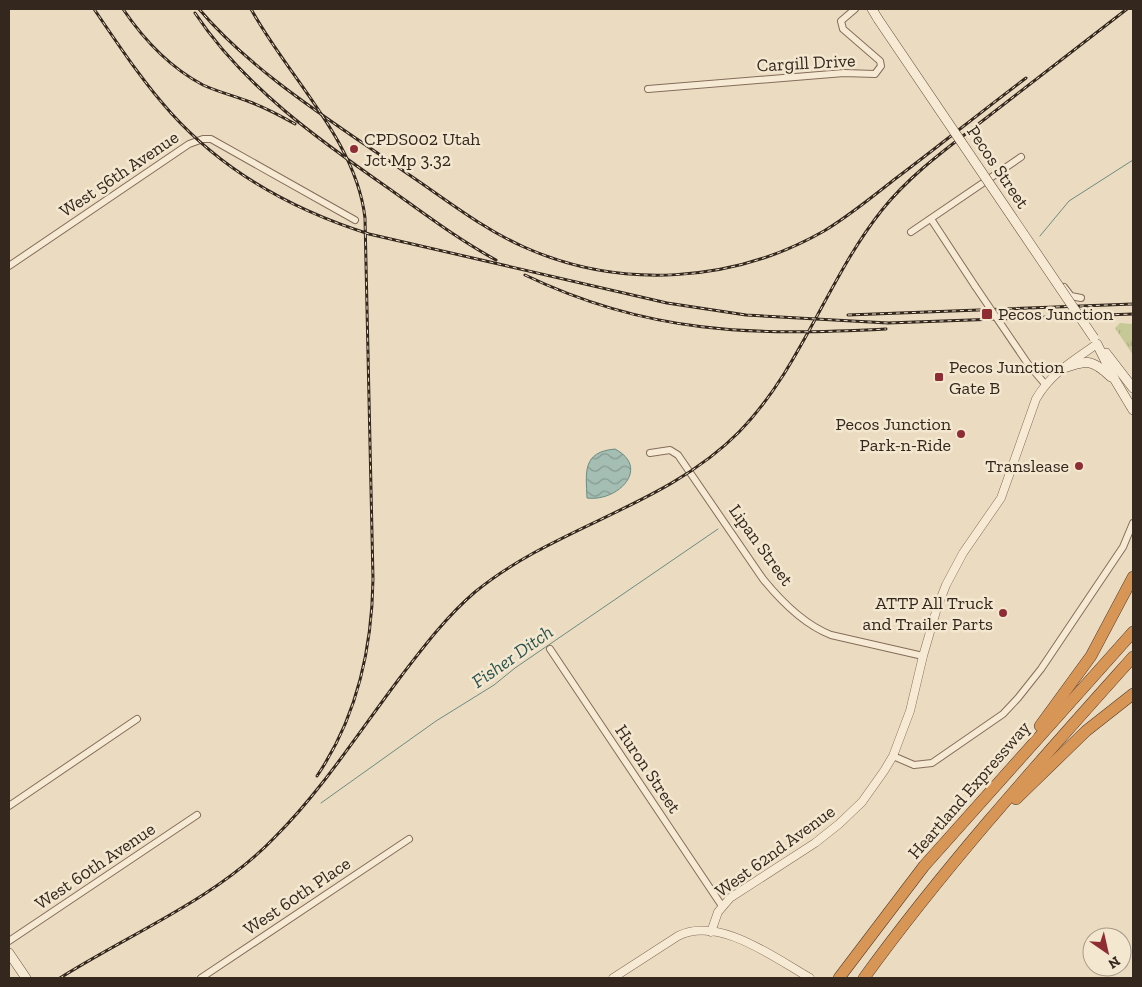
<svg xmlns="http://www.w3.org/2000/svg" width="1142" height="987" viewBox="0 0 1142 987" font-family="'Zilla Slab',serif">
<defs>
<pattern id="grass-tufts" width="24" height="20" patternUnits="userSpaceOnUse" patternTransform="scale(1.25)"><rect width="24" height="20" fill="#c6c896"/><path d="M3 7l-1-3M5 7V3M7 7l1-3M15 17l-1-3M17 17v-4M19 17l1-3" fill="none" stroke="#abac81"/></pattern>
<pattern id="water-waves" width="16" height="10" patternUnits="userSpaceOnUse" patternTransform="scale(1.25)"><rect width="16" height="10" fill="#a4beb4"/><path d="M0 5q4-4 8 0t8 0" fill="none" stroke="#869a92"/></pattern>
</defs>
<rect width="100%" height="100%" fill="#ebdcc1"/>
<!-- grass -->
<polygon fill="url(#grass-tufts)" points="1120,323 1133,324 1133,355 1115,328"/>
<!-- water -->
<path fill="url(#water-waves)" stroke="#6b8b81" d="M615,449C651,468 618,502 587,498C586,472 582,452 615,449Z"/>
<g fill="none" stroke-linecap="round" stroke-linejoin="round">
<!-- stream -->
<g stroke="#6b8b81" stroke-width="1">
<polyline points="1040,236 1069,201 1133,160"/>
<polyline points="321,803 436,721 494,685 515,668 718,529"/>
</g>
<!-- minor casing -->
<g stroke="#846d5a" stroke-width="8">
<g id="minor">
<polyline points="648,89 844,73 875,74 881,66 880,61 843,29 841,21 855,9"/>
<polyline points="931,219 975,286"/>
<polyline points="911,232 1021,157"/>
<polyline points="9,266 189,144 203,139 211,139 355,220"/>
<polyline points="1064,287 1071,296 1081,298"/>
<polyline points="1028,364 1045,384"/>
<path d="M650,453L670,450L678,455L763,579C780,600 805,625 831,635L923,656"/>
<polyline points="550,649 722,906"/>
<polyline points="893,756 914,765 932,763 1003,714 1018,698 1041,669 1123,547 1133,523"/>
<polyline points="9,806 137,719"/>
<polyline points="9,941 197,815"/>
<polyline points="201,978 409,839"/>
</g>
</g>
<!-- tertiary casing -->
<g stroke="#846d5a" stroke-width="9">
<g id="tertiary">
<path d="M711,932L718,912L730,898L815,843L839,824L862,802L884,771L893,756L910,711L923,656L937,608L946,585L963,553L1001,498L1036,399C1050,374 1074,360 1097,344"/>
<path d="M613,978L678,936C719,915 776,959 810,978"/>
</g>
</g>
<!-- secondary casing -->
<g stroke="#654e3d" stroke-width="10">
<g id="secondary">
<polyline points="872,9 878,19"/>
<polyline points="1097,344 1115,380 1133,410"/>
<polyline points="1106,353 1133,388"/>
<path d="M1061,369C1086,360 1091,358 1111,377"/>
<polyline points="9,953 26,978"/>
</g>
</g>
<!-- motorway casing -->
<g stroke="#513c2e" stroke-width="12">
<g id="motorway">
<polyline points="1040,726 1091,656 1133,577"/>
<polyline points="1016,799 1086,731 1133,694"/>
<polyline points="839,978 924,866 1133,632"/>
<path d="M864,978C946,865 1040,761 1133,657"/>
</g>
</g>
<!-- minor -->
<use href="#minor" stroke="#f7ead4" stroke-width="6"/>
<!-- tertiary -->
<use href="#tertiary" stroke="#f7ead4" stroke-width="8"/>
<!-- secondary -->
<use href="#secondary" stroke="#f7ead4" stroke-width="9"/>
<!-- motorway -->
<use href="#motorway" stroke="#d79556" stroke-width="11"/>
<!-- rail casing -->
<g stroke="#34271d" stroke-width="3">
<g id="rail">
<path d="M94,9C118,44 142,81 171,113C225,173 293,210 369,234L667,303L746,315L888,323L1133,314"/>
<path d="M123,9C144,40 169,67 203,85C218,92 235,96 250,102C266,108 281,116 295,124"/>
<path d="M199,9C253,73 336,124 405,172C444,198 481,228 524,247C620,290 733,283 824,231C849,216 872,197 895,179C939,146 982,111 1026,78"/>
<path d="M251,9C288,77 356,140 365,218L373,579C372,649 357,717 317,776"/>
<path d="M195,13C244,87 319,140 391,190C426,215 459,240 496,260"/>
<path d="M525,275C648,334 753,336 886,329"/>
<polyline points="848,315 1133,304"/>
<path d="M60,978C131,933 216,899 275,837C323,789 361,729 402,675C425,645 447,616 475,592C555,526 665,507 739,432C801,369 827,279 882,210C910,175 946,149 981,122C1030,84 1078,47 1127,9"/>
</g>
</g>
<!-- rail -->
<use href="#rail" stroke="#f3e7d0" stroke-width="1" stroke-dasharray="4" stroke-linecap="butt"/>
<!-- minor-bridge casing -->
<g stroke="#846d5a" stroke-width="8" stroke-linecap="butt">
<polyline id="minor-bridge" points="975,286 1028,364"/>
</g>
<!-- secondary-bridge casing -->
<g stroke="#654e3d" stroke-width="10" stroke-linecap="butt">
<polyline id="secondary-bridge" points="878,19 1094,338"/>
</g>
<!-- minor-bridge -->
<use href="#minor-bridge" stroke="#f7ead4" stroke-width="6"/>
<!-- secondary-bridge -->
<use href="#secondary-bridge" stroke="#f7ead4" stroke-width="9"/>
</g>
<!-- markers -->
<g fill="#8f2d35" stroke="#f3e7d0" stroke-width="2">
<circle cx="354" cy="149" r="5"/>
<rect x="981" y="308" width="12" height="12" rx="2.5"/>
<rect x="934" y="372" width="10" height="10" rx="2.5"/>
<circle cx="961" cy="434" r="5"/>
<circle cx="1079" cy="466" r="5"/>
<circle cx="1003" cy="613" r="5"/>
</g>
<g text-anchor="middle" stroke-width="5" stroke-linejoin="round" paint-order="stroke">
<!-- street labels -->
<g font-size="18" fill="#34271d" stroke="#f3e7d0">
<text transform="translate(806 63) rotate(-3)" y="6">Cargill Drive</text>
<text transform="translate(998 167) rotate(56)" y="6">Pecos Street</text>
<text transform="translate(119 174) rotate(-34)" y="6">West 56th Avenue</text>
<text transform="translate(761 545) rotate(54)" y="6">Lipan Street</text>
<text transform="translate(648 769) rotate(56)" y="6">Huron Street</text>
<text transform="translate(969 790) rotate(-49)" y="6">Heartland Expressway</text>
<text transform="translate(775 851) rotate(-36)" y="6">West 62nd Avenue</text>
<text transform="translate(95 866) rotate(-34)" y="6">West 60th Avenue</text>
<text transform="translate(297 896) rotate(-34)" y="6">West 60th Place</text>
</g>
<!-- poi labels -->
<g font-size="18" fill="#34271d" stroke="#f3e7d0" text-anchor="start">
<text x="364" y="145">CPDS002 Utah<tspan x="364" dy="21">Jct Mp 3.32</tspan></text>
<text x="998" y="320">Pecos Junction</text>
<text x="949" y="373">Pecos Junction<tspan x="949" dy="21">Gate B</tspan></text>
<text x="951" y="430" text-anchor="end">Pecos Junction<tspan x="951" dy="21">Park-n-Ride</tspan></text>
<text x="1069" y="472" text-anchor="end">Translease</text>
<text x="993" y="609" text-anchor="end">ATTP All Truck<tspan x="993" dy="21">and Trailer Parts</tspan></text>
</g>
<!-- water labels -->
<g font-size="19" font-style="italic" fill="#2d534e" stroke="#f3e7d0">
<text transform="translate(512 656) rotate(-35)" y="7">Fisher Ditch</text>
</g>
</g>
<!-- border -->
<rect width="1142" height="987" fill="none" stroke="#34271d" stroke-width="20"/>
<!-- north arrow -->
<g transform="translate(1107 952) rotate(146)"><circle r="24" fill="#f3e7d0" stroke="#a79a88"/>
<path d="M0-4L9 19L0 12L-9 19Z" fill="#8f2d35"/>
<text y="-8" font-size="14" font-weight="bold" text-anchor="middle" fill="#34271d">N</text>
</g>
</svg>
